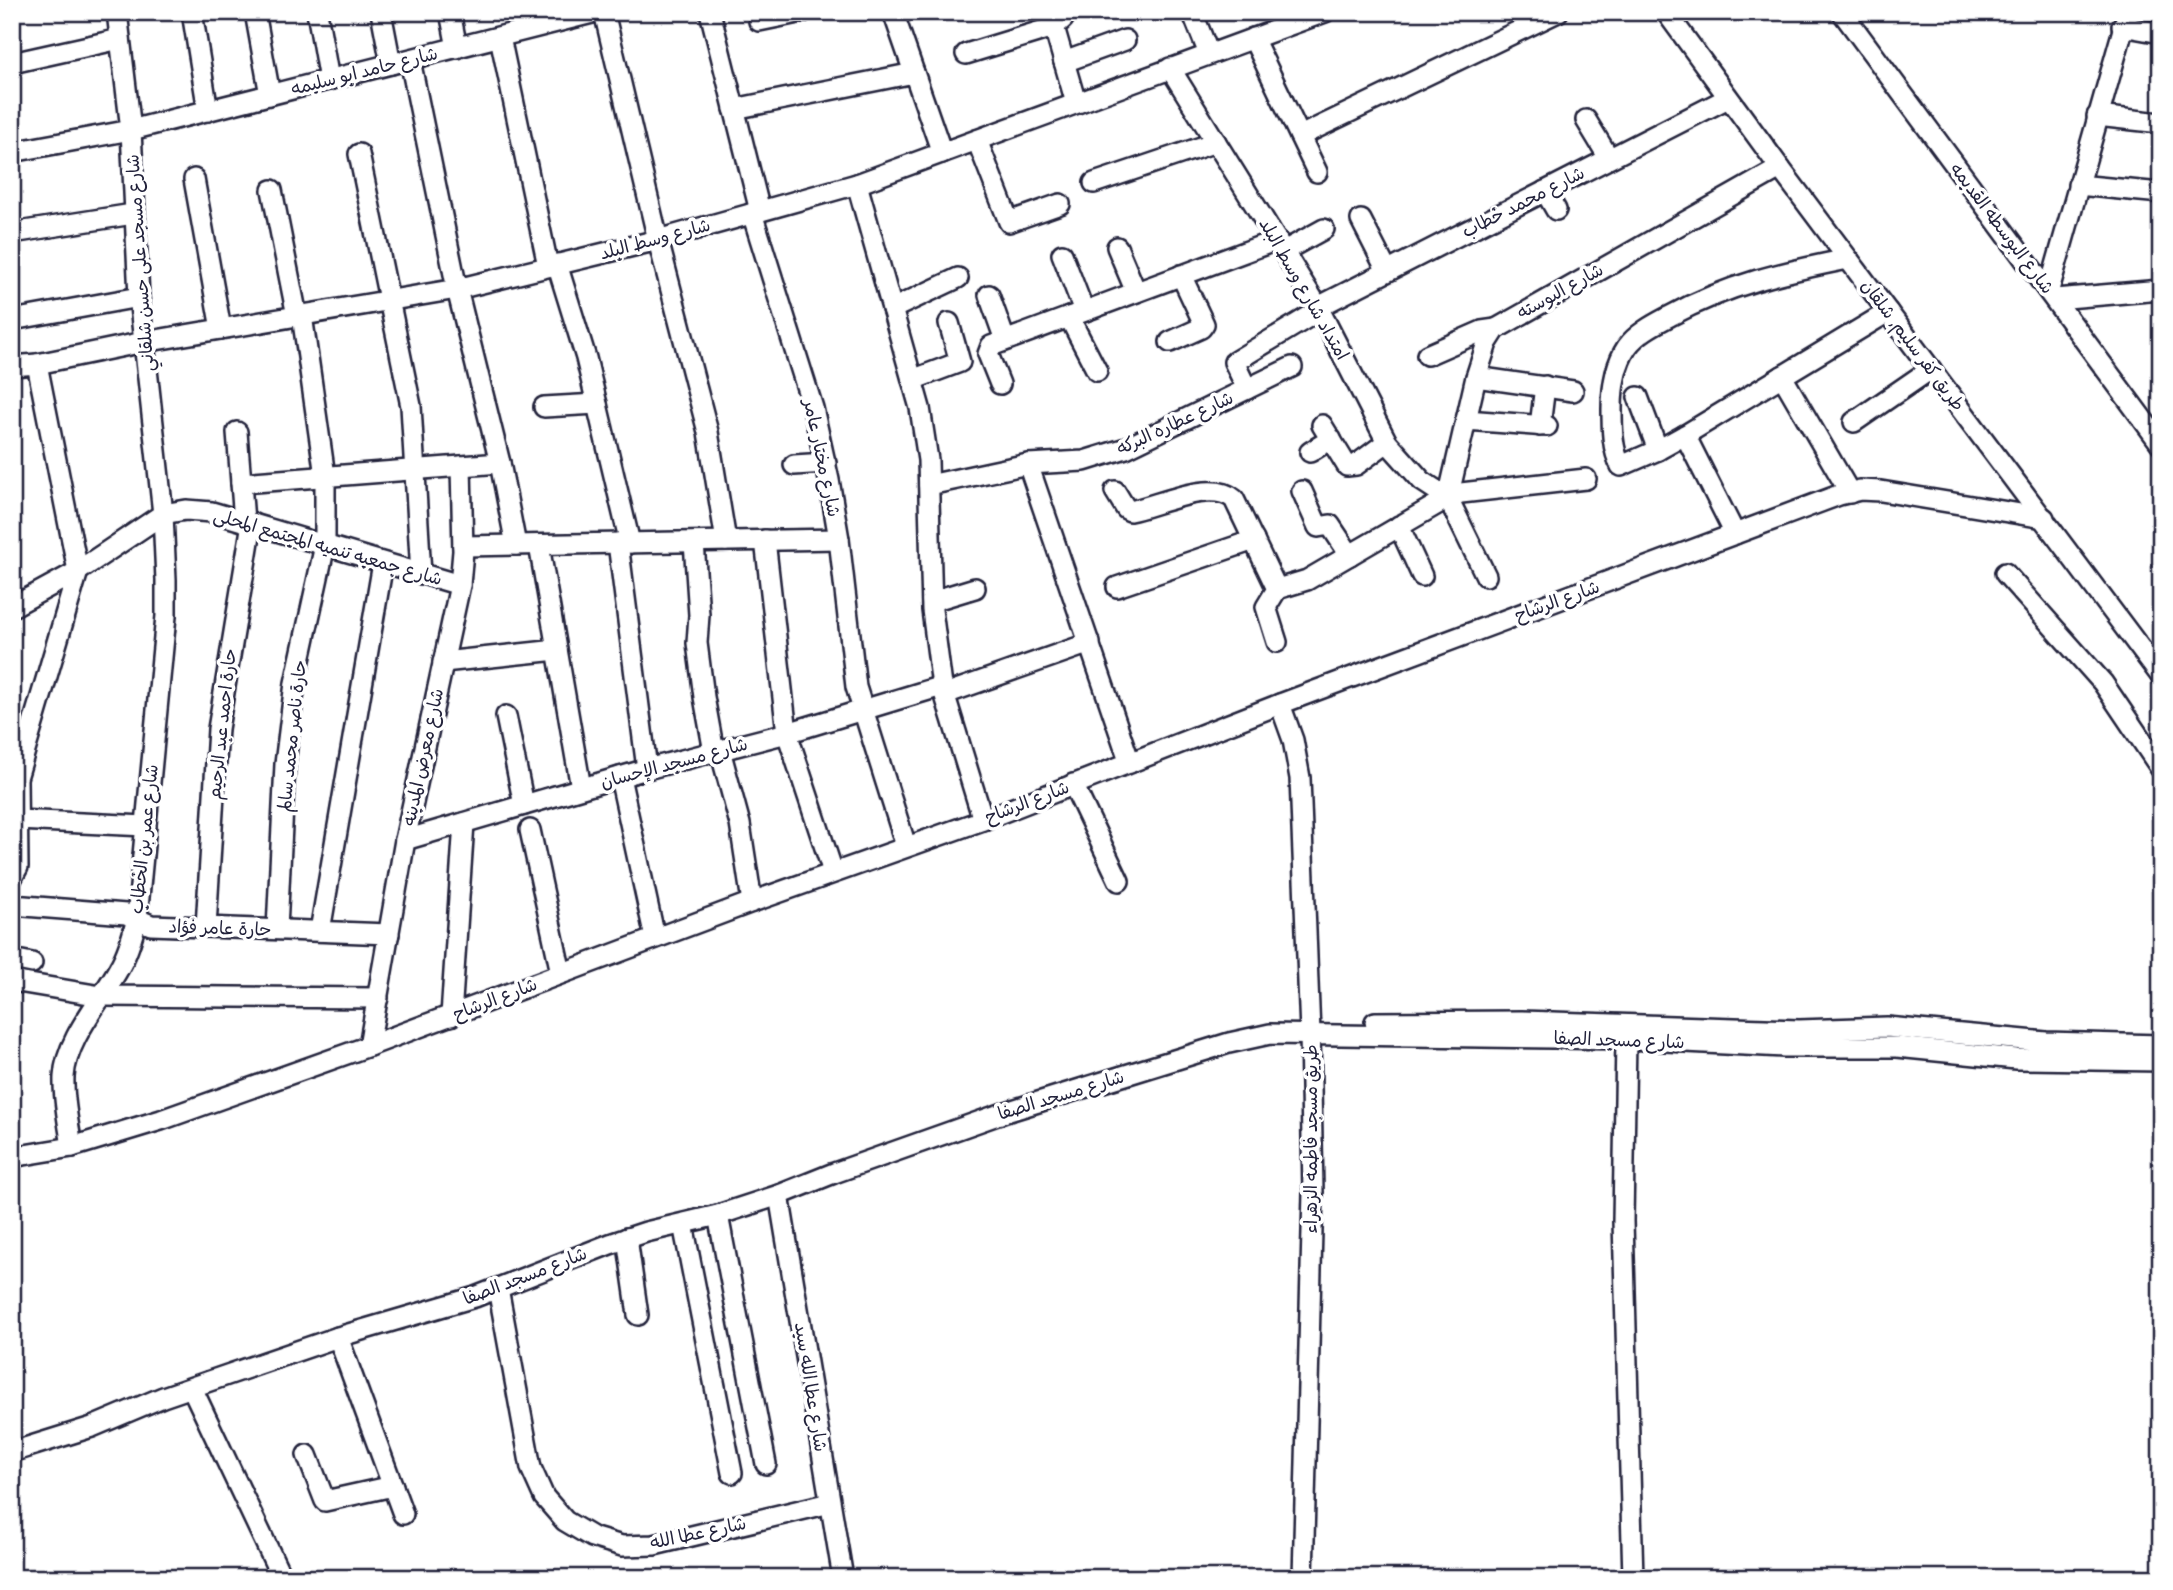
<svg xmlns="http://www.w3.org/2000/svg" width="2173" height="1590" viewBox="0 0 2173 1590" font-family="Pangolin,'Playpen Sans Arabic',sans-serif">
<rect width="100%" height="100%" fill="#fff"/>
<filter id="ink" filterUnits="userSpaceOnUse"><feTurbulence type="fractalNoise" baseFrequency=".0143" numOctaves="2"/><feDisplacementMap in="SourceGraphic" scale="14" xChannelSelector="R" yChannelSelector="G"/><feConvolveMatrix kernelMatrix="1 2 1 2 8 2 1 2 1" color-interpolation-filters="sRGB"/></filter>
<g filter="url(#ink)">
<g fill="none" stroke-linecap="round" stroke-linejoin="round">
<!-- minor casing -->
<g stroke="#22223b" stroke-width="24">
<g id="minor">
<polyline points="192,12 208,111"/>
<polyline points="255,12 270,95"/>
<polyline points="317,12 329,80"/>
<polyline points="381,12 391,64"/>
<polyline points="450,12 457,48"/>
<polyline points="604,12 658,240 708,432 726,541"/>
<polyline points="710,12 760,211"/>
<polyline points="893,12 942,153"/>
<polyline points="1063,12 1063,19 1054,27 1076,103"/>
<polyline points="1666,12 1780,168 2161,676"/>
<polyline points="1842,12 2161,444"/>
<polyline points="1193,14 1209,54"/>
<polyline points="759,21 803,12"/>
<polyline points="2122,26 2161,33"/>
<polyline points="500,37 548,266"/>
<polyline points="1253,38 1317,172"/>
<polyline points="966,54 1054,27"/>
<polyline points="410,60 457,289 500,463 516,545"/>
<polyline points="1064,62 1125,40"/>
<polyline points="12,63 120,39"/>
<polyline points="1170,68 1318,307 1387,442 1422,481 1448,498"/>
<polyline points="734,109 914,73"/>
<polyline points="2097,116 2161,123"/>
<polyline points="1586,120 1609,158"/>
<polyline points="1300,136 1558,12"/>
<polyline points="977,140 1009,222 1060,204"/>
<polyline points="12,152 131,130 596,12"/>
<polyline points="359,154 411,406 421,574"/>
<polyline points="194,179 221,329"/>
<polyline points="1094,183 1216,142"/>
<polyline points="857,184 920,408 928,460 932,610 942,686 983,820"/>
<polyline points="2078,185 2161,193"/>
<polyline points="272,190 297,316"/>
<polyline points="1545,191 1556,210"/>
<polyline points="752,213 813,408 829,480 839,539 856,687 906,846"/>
<polyline points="1361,220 1387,271"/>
<polyline points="12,233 133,214"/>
<polyline points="1117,247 1136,292"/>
<polyline points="1284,251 1324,229"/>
<polyline points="1062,254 1084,311"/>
<path d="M1848,259C1783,272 1729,284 1670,316C1655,324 1637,333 1627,347C1615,365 1612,388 1612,409C1612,427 1612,450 1621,466L1658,450L1685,435L1888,312"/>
<polyline points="557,264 586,358 630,543"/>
<polyline points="2049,290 2128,12"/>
<polyline points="989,295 1005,340"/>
<polyline points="2055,299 2161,290"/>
<polyline points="1318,307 1728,98"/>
<polyline points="892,309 958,278"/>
<polyline points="1069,317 1097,371"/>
<polyline points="12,320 139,297"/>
<polyline points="1170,342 1201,328 1204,324 1181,275"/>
<polyline points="1427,355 1482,331 1496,329"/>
<polyline points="12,366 37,364 144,342 457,289 658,240 857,184 1325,12"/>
<polyline points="1782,376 1850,493"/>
<polyline points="1476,377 1573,391"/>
<polyline points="912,380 960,362 949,323"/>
<polyline points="1000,384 988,354 991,346 1277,240"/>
<polyline points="1247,389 1234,362 1320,310"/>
<polyline points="1638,397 1658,450"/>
<polyline points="544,407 597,404"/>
<polyline points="1466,420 1547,426"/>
<polyline points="1854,422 1931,369"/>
<polyline points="1322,425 1347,466 1356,465 1387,442"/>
<polyline points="1540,426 1545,386"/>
<polyline points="237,432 244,521"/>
<polyline points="1685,435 1735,534"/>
<polyline points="1310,452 1331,439"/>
<polyline points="1028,464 1130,763"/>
<polyline points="794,465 826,463"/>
<polyline points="241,483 500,463"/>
<polyline points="929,485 1028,464 1084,461 1126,448 1292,367"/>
<path d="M1115,491L1126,509L1130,511C1157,506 1211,479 1234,499L1277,589L1266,607L1277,642"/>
<polyline points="1302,491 1318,527 1330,525 1350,555"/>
<polyline points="1448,498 1476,377 1487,343 1496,329 1780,168"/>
<polyline points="1448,498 1486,576"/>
<polyline points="1399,526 1422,576"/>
<polyline points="765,540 787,733 833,872"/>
<polyline points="694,542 699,615 697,643 704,697 714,752"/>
<polyline points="618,543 647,769"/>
<polyline points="539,545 581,788"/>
<polyline points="463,546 839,539"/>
<polyline points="2005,573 2103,683 2161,769"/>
<polyline points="1117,587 1254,540"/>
<polyline points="1277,589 1307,580 1448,498 1461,493 1586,479"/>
<polyline points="932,601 975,588"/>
<polyline points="12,607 78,571 163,514 186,510 212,512 460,585"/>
<polyline points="443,662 557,650"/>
<polyline points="945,694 1090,643"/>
<polyline points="1280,704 1293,740 1300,778 1310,1033 1313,1192 1303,1578"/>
<polyline points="506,716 524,805"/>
<polyline points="720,750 740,824 752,902"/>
<polyline points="620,777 655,938"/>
<polyline points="1073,784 1119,881"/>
<polyline points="17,820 146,826"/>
<polyline points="530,830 561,973"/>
<polyline points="405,840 647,769 787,733 942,686"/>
<polyline points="12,878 18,867 17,778 78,571 37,364"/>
<polyline points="12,905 126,914 151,925 389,934"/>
<polyline points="206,927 218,729 252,523"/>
<polyline points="277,929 285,764 295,683 325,545 325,476 302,315"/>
<polyline points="320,931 383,563"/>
<polyline points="12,959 32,963"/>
<polyline points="12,981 101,996 378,998"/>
<polyline points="451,1016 464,823"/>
<polyline points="1375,1022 1522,1021 1799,1030 1887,1027 2046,1042 2161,1045"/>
<polyline points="1626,1039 1623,1221 1633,1578"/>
<polyline points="369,1046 405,840 460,585 463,551 461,466"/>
<path d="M72,1147C69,1125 63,1100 64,1077C66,1039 101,1001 119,968C128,953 133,935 137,918L166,616V580L163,514L139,297L131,130L117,12"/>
<polyline points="12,1157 72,1147 161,1120 369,1046 752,902 983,820 1280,704 1839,495 1860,490 1881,491 2044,518"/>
<polyline points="779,1195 843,1578"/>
<polyline points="718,1215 766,1464"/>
<polyline points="683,1224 732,1473"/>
<polyline points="627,1238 638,1315"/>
<polyline points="498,1288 531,1468 544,1497 565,1521 592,1537 622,1546 654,1545 830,1503"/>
<polyline points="338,1337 403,1514"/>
<polyline points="192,1388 282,1578"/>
<polyline points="12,1452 92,1427 163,1397 338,1337 475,1297 610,1244 646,1232 718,1215 779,1195 834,1173 1006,1112 1229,1043 1270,1034 1626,1039 1784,1047 1897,1047 2016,1059 2161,1061"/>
<polyline points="307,1455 325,1501 393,1486"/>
</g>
</g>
<!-- minor -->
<use href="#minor" stroke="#fff" stroke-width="19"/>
</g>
</g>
<g text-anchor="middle" stroke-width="7" stroke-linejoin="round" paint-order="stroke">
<!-- street labels -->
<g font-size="18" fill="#22223b" stroke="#fff">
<text transform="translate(364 71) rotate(-14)" y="6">شارع حامد ابو سليمه</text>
<text transform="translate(1523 202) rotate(-27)" y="6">شارع محمد خطاب</text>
<text transform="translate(2002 228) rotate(53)" y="6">شارع البوسطه القديمه</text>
<text transform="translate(655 239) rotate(-15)" y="6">شارع وسط البلد</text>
<text transform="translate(140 263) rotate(-94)" y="6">شارع مسجد على حسن شلقاني</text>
<text transform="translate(1304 289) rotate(60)" y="6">امتداد شارع وسط البلد</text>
<text transform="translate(1560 291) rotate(-29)" y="6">شارع البوسته</text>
<text transform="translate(1913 345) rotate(53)" y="6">طريق كفر سليم, شلقان</text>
<text transform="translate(1175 423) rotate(-25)" y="6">شارع عطاره البركه</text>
<text transform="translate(822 458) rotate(78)" y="6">شارع مختار عامر</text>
<text transform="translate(328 547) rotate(16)" y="6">شارع جمعيه تنميه المجتمع المحلى</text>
<text transform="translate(1557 601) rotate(-20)" y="6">شارع الرشاح</text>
<text transform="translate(222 724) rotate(-84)" y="6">حارة احمد عبد الرحيم</text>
<text transform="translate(292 736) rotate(-84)" y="6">حارة ناصر محمد سالم</text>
<text transform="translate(423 757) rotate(-78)" y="6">شارع معرض المدينه</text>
<text transform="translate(674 763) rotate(-15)" y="6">شارع مسجد الإحسان</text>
<text transform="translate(1027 802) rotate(-21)" y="6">شارع الرشاح</text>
<text transform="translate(144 839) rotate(-84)" y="6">شارع عمر بن الخطاب</text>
<text transform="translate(220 928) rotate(2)" y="6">حارة عامر فؤاد</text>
<text transform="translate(495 999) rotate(-21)" y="6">شارع الرشاح</text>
<text transform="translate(1619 1040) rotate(2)" y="6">شارع مسجد الصفا</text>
<text transform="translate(1061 1095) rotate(-17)" y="6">شارع مسجد الصفا</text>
<text transform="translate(1311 1139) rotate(-90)" y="6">طريق مسجد فاطمه الزهراء</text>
<text transform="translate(525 1276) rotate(-21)" y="6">شارع مسجد الصفا</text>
<text transform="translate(811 1387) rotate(81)" y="6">شارع عطا الله سيد</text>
<text transform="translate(698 1533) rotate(-12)" y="6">شارع عطا الله</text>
</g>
</g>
<!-- margin -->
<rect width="2173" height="1590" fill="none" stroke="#fff" stroke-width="42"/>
<rect x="21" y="21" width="2131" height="1548" fill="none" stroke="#22223b" stroke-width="2.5" filter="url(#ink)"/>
</svg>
